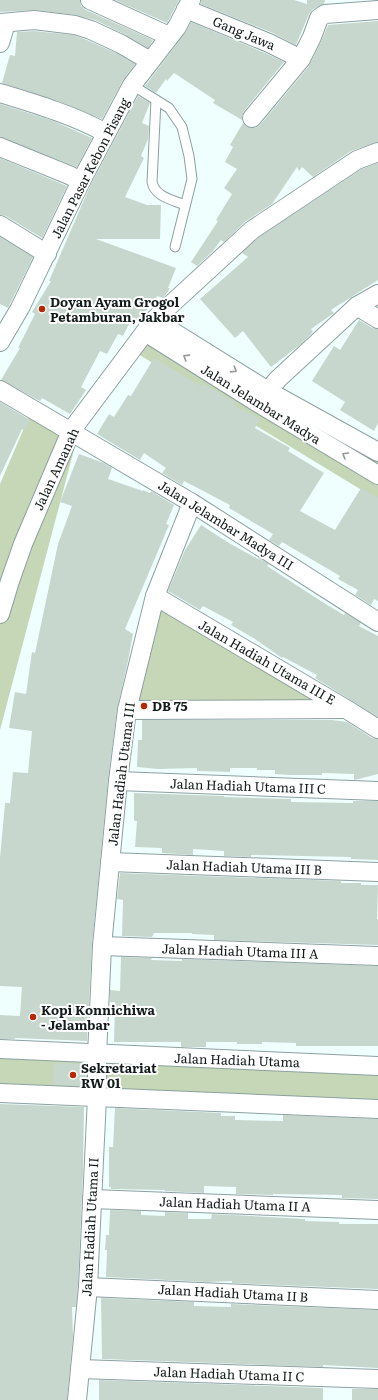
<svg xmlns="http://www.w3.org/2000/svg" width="378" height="1400" viewBox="0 0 378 1400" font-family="Literata,serif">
<rect width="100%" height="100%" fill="#effffe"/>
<!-- green -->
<g fill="#c5d7b6">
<polygon points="158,317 378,445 378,500 138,354"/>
<polygon points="30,414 75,446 0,730 0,484"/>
<polygon points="158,607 317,700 135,701"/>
<polygon points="0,1052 378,1066 378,1106 0,1090"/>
</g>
<!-- building -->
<g fill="#c7d7ce">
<polygon points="0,0 80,0 81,6 86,10 153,40 148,48 126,35 95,20 76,15 35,10 0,12"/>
<polygon points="115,0 179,0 167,23"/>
<polygon points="201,0 294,0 307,4 307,0 325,0 324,4 313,9 309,14 296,45 273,33 201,4"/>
<polygon points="378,21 378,142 351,151 313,177 302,167 299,171 297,167 272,204 246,221 224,242 221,240 213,251 197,266 191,262 218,221 216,220 232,194 224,188 237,169 225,162 233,147 230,145 243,123 246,126 251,128 256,128 260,125 309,66 321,42 328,25"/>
<polygon points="191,22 265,53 284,62 244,111 242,116 242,120 213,103 215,100 174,73 167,81 166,79 156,93 145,86 185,33"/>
<polygon points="34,31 73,35 87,40 116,53 135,64 123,80 102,119 58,101 2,83 10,55 15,56 17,32"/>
<polygon points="138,96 150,103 142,123 149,126 148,139 141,156 144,158 125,197 147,205 161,205 160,239 96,239 176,268 168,288 170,288 167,293 163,298 157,296 153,306 150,305 140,322 132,318 123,336 118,334 107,354 100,351 81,387 86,390 70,414 42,398 40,401 1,380 20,348 18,348 35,314 32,312 51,281 49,281 90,186"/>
<polygon points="0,104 51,120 92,138 77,167 0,137"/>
<polygon points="0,158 67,186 42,238 6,216 0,215"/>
<polygon points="378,163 378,280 331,310 334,313 311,329 313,332 301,344 271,367 243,331 235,338 200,299 248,257 242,253 258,238 362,169"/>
<polygon points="0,237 33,257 8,308 0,304"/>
<polygon points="359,320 372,328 378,329 378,423 374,431 340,410 345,402 312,381 334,346 340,350"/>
<polygon points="154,358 200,386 202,383 235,402 233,405 260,419 255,428 290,448 288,451 324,473 300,511 335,530 361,488 378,498 378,601 374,599 371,605 355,595 358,590 338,579 340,576 282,542 279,546 269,540 273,534 229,508 230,505 184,481 182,485 162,473 166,468 144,453 140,460 97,434 109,414 114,417 128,395 131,396"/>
<polygon points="0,402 30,420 25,431 22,429 0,476"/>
<polygon points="79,454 104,463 112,468 108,479 143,491 143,490 150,493 151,491 174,505 166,524 169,525 125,629 133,634 128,661 117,709 108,780 92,945 87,1041 15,1038 15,1039 0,1039 0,1015 20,1016 22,987 0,986 0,858 5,803 10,803 13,772 28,773 32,731 9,728 15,692 26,694 32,652 35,653 58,544 72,506 60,502"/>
<polygon points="201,525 229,543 258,559 258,558 269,564 267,566 324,603 344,615 345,613 361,623 359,626 378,636 378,717 315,678 317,675 283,657 282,658 255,639 231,625 233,622 203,606 200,610 168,591 185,550"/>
<polygon points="142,720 332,720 347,722 372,738 378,739 378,774 354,780 354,774 322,773 322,775 289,775 275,774 275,770 257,770 257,768 230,768 230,772 197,771 197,768 158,769 137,767 138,740 142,740"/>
<polygon points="134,793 224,796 224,797 291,799 291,802 353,803 353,801 378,801 378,860 351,859 351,857 251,855 251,857 224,856 224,851 193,849 193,855 162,853 162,848 135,847 137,821 134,821"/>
<polygon points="120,873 341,881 341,883 361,883 361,885 378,885 377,919 378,919 378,945 214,940 214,935 192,934 192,933 154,933 152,937 122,936 123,900 117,899"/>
<polygon points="121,957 152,958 151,960 182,961 182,959 378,966 378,1046 296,1046 296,1043 262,1042 262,1044 237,1044 237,1042 206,1042 206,1047 181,1047 181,1042 114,1042 115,1002 110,1002 110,990 120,991"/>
<polygon points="54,1063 86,1064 86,1086 53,1085"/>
<polygon points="0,1104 84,1107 83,1172 78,1286 76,1307 72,1307 73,1336 67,1400 0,1400"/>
<polygon points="115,1108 221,1113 221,1116 235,1116 235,1120 283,1121 283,1115 378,1119 378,1199 342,1198 342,1195 273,1194 273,1195 236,1194 236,1187 204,1186 204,1193 165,1191 165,1190 111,1189 111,1187 109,1187 109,1147 113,1147"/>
<polygon points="110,1210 141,1211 141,1215 165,1216 165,1212 188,1213 188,1219 211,1219 212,1214 305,1219 305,1221 339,1222 339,1224 378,1224 378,1289 232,1283 232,1281 208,1282 106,1277 107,1250 105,1250 106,1235 109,1235"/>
<polygon points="101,1298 194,1302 194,1306 231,1307 231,1304 378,1310 378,1368 323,1365 323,1367 102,1359"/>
<polygon points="99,1380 323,1388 323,1400 99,1400"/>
<rect x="352" y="1389" width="26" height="11"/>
</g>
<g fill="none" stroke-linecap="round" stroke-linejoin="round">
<!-- service casing -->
<g stroke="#8da0a0" stroke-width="11">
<g id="service">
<polyline points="132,85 169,108 182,127 189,156 192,179 175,247"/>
<path d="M156,100L152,182C155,197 173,200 185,205"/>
</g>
</g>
<!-- minor casing -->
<g stroke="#8da0a0" stroke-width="20">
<g id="minor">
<polyline points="90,0 169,36"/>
<polyline points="186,9 269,43 301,59"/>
<polyline points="0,23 34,20 75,25 91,30 121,44 150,61"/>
<polyline points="0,43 6,23"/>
<path d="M0,93C36,104 73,115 106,133"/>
<polyline points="252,118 301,59 312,37 319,18 325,14 378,10"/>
<polyline points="0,147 69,175 81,181"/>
<polyline points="0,225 47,254"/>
<polyline points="357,306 378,319"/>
<polyline points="154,320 268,391 378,452"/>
<polyline points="145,332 258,403 378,475"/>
<polyline points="0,342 20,308 81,181 132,85 177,27 191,0"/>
<polyline points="0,390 192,503 378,622"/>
<polyline points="268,391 278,379 357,306 378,294"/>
<polyline points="155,596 346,709 378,729"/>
<polyline points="0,614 10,581 23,544 71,431 154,320 252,230 357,160 378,152"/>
<polyline points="127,710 345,709"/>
<polyline points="118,781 378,791"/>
<polyline points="110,862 378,872"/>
<polyline points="102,946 378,956"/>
<polyline points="0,1049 378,1066"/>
<polyline points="0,1093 378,1109"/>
<polyline points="92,1199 378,1210"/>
<polyline points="88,1287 378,1300"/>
<polyline points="80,1369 378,1379"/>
<polyline points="77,1400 88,1287 97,1097 97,1055 102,946 118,781 127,710 155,596 192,503"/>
</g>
</g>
<!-- service -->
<use href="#service" stroke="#fff" stroke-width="9"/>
<!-- minor -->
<use href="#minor" stroke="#fff" stroke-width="18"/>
</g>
<!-- one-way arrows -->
<defs><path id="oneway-chevron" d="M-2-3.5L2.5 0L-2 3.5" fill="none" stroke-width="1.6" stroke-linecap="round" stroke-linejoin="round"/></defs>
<g stroke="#959898">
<use href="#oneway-chevron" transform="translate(186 357) rotate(-148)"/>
<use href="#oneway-chevron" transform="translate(234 370) rotate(32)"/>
<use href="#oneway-chevron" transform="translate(345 455) rotate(-149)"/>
</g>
<!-- markers -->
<g fill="#b42904" stroke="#fff" stroke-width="1.5">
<circle cx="42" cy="309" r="4"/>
<circle cx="144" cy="706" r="4"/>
<circle cx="33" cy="1017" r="4"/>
<circle cx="73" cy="1075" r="4"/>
</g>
<g text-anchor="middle" stroke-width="4" stroke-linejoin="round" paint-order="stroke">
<!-- street labels -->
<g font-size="13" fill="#141b1b" stroke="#fff">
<text transform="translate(244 33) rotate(23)" y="5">Gang Jawa</text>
<text transform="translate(90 168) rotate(-63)" y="5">Jalan Pasar Kebon Pisang</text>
<text transform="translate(261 404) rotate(32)" y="5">Jalan Jelambar Madya</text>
<text transform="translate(56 469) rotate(-65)" y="5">Jalan Amanah</text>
<text transform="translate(226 525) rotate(32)" y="5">Jalan Jelambar Madya III</text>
<text transform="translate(267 662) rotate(30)" y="5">Jalan Hadiah Utama III E</text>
<text transform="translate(121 774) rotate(-83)" y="5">Jalan Hadiah Utama III</text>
<text transform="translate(248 786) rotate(2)" y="5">Jalan Hadiah Utama III C</text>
<text transform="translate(244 867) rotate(2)" y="5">Jalan Hadiah Utama III B</text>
<text transform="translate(240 951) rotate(2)" y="5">Jalan Hadiah Utama III A</text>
<text transform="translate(237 1060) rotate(2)" y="5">Jalan Hadiah Utama</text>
<text transform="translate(235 1204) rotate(2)" y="5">Jalan Hadiah Utama II A</text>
<text transform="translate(90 1227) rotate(-87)" y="5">Jalan Hadiah Utama II</text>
<text transform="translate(233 1293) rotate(3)" y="5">Jalan Hadiah Utama II B</text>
<text transform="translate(229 1374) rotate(2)" y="5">Jalan Hadiah Utama II C</text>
</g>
<!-- poi labels -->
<g font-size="13" font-weight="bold" fill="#141b1b" stroke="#fff" text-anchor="start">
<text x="50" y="307">Doyan Ayam Grogol<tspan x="50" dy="15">Petamburan, Jakbar</tspan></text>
<text x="152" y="711">DB 75</text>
<text x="41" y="1015">Kopi Konnichiwa<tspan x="41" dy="15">- Jelambar</tspan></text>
<text x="81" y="1073">Sekretariat<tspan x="81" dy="15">RW 01</tspan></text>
</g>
</g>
</svg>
